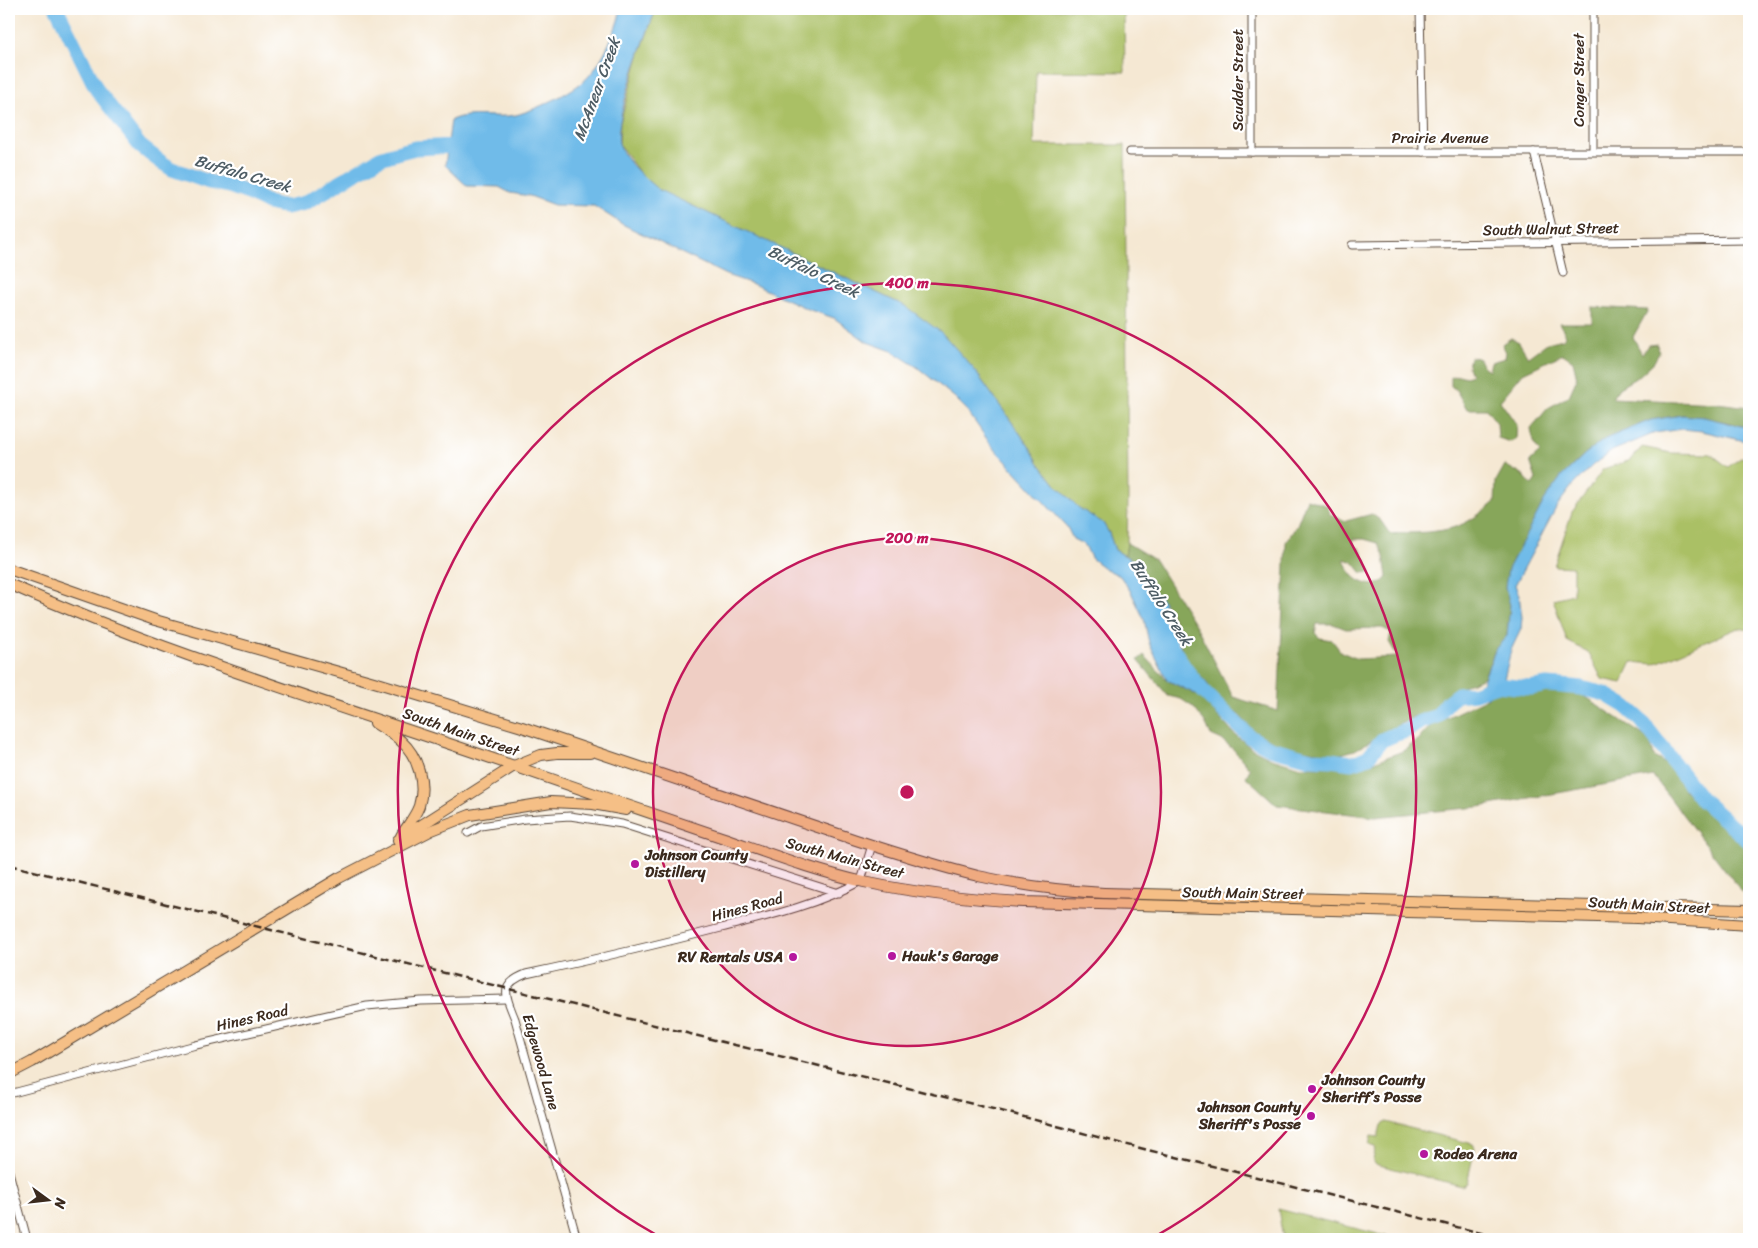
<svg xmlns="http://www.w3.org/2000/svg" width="1758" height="1248" viewBox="0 0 1758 1248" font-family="Sriracha,sans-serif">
<rect width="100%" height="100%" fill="#fff"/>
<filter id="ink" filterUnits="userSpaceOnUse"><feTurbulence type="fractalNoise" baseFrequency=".02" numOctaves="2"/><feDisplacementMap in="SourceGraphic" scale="10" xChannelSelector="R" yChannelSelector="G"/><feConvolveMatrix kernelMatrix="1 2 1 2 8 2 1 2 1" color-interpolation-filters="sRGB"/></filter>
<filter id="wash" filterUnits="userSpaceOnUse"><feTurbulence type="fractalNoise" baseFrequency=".0096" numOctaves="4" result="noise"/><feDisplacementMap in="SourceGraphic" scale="20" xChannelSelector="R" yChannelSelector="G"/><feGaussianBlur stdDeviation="1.12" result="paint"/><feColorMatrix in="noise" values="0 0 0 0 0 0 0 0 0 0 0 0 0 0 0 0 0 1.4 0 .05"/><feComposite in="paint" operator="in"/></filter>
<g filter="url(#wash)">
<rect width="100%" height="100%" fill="#f5e8d3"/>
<!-- green -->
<g fill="#aac065" stroke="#727542">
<polygon points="656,9 1124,9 1125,72 1036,71 1034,145 1125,145 1128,500 1127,543 1125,556 1115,550 1109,533 1103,523 1079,508 1055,484 1038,462 1031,449 973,368 905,306 658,190 641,175 619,144 620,123 639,56"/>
<polygon points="1642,447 1671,453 1711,454 1728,467 1742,457 1749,460 1749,630 1738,628 1654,664 1632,662 1622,683 1602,679 1588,652 1567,641 1553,599 1573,594 1573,567 1554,566 1572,512 1603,469 1631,460"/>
<polygon points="1386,1122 1473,1144 1475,1148 1467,1183 1462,1186 1375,1164 1373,1160 1376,1147 1369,1145 1371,1136 1378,1137 1381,1125"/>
<polygon points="1278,1209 1398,1239 1283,1239"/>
</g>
<!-- forest -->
<g fill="#87a65a" stroke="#61683c" fill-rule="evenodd">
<path d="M1592,307L1648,310L1633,337L1642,354L1648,345L1657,344L1659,352L1654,362L1639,376L1619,388L1612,398L1717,403L1749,407V428L1727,422L1682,415L1651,420L1605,439L1585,454L1561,477L1533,522L1522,545L1505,587L1510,604L1507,637L1496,648L1484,677L1467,684L1448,696L1431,713L1413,717L1355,750L1337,755L1283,747L1253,731L1239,715L1225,706L1198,674L1183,655L1174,620L1164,602L1146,583L1134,561L1125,556L1127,543L1155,560L1199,631L1233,697L1278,711L1286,542L1297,525L1307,499L1328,506L1330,515L1346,521L1372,514L1381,521L1390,534C1412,532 1437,534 1458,526C1471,521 1484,511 1495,502L1496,481L1505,465L1524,476L1532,485L1536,479L1530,461L1540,452L1533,442L1531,428L1548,408L1569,396L1577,378L1573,361L1563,354L1523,373L1500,401L1517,425L1516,439L1511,442L1498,438L1497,423L1486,409H1467L1456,390L1451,386V377L1459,375L1466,377L1471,375L1468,367L1470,357L1478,358L1484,367L1489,370L1491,362L1505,358L1506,352L1502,344L1511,338L1519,342L1528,357L1547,343L1563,339L1566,335L1559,323H1592ZM1353,539H1364L1378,543L1384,556L1387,577C1378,590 1361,585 1352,574C1348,570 1346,564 1344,559L1353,562L1362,573L1372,572L1360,549L1354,545ZM1317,624H1333L1346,629L1382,628L1391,632L1389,642L1398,657L1358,659L1341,652L1332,640L1320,638L1315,633Z"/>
<polygon points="1144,655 1167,680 1201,697 1232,732 1251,748 1271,758 1301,767 1363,766 1403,751 1419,739 1431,725 1487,698 1493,690 1512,693 1541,691 1580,693 1643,735 1651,744 1654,757 1668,765 1679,777 1685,791 1705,807 1734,836 1749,845 1749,890 1742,892 1653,776 1479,807 1375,817 1277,805 1246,777 1250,769 1234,750 1222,740 1211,735 1205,722 1193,707 1181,699 1168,696 1138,660"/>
</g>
<!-- water -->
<g fill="#70bbe9" stroke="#567284">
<path d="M621,9H656C646,36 614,118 619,143C623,159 646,180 659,190L905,306L942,333L973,368L1031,449L1038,462L1055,484L1079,508L1103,523L1109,533L1115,550L1134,561L1146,583L1164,602C1161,634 1162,647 1188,668C1191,671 1194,672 1198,674C1202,677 1205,682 1209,686L1201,697L1167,680L1149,643L1144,619L1131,592L1120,576L1104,568L1091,558L1085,545L1073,539L1067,527L991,445L966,409L954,397L917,367L892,351L867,342L834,318L810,310L753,284L726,275L622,224L594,206L554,205L530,196L510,193L499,187L467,186L445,165L451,120C471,111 494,119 516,115C535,110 573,92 587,78C602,63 617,29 621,9Z"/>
<polygon points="1682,415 1704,417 1749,428 1749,442 1702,431 1682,429 1655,433 1612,451 1593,465 1572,486 1557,506 1515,585 1519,595 1522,617 1521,629 1511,650 1504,679 1487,698 1481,691 1482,683 1496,648 1507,636 1510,605 1505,587 1508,569 1545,499 1561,477 1585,454 1605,439 1651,420"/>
</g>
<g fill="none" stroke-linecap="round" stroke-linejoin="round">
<!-- river -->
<g stroke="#70bbe9" stroke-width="15">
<polyline points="57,9 97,90 140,146 161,162 172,169 209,182 229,186 251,194 268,203 287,207 305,203 380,158 396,153 415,148 456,146 468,148"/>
<polyline points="1153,616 1184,667 1202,690 1250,737 1270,748 1311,759 1331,760 1352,763 1361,760 1368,757 1382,740 1396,734 1406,731 1420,722 1437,716 1448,702 1457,695 1475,693 1496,685 1530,688 1547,685 1562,686 1581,688 1605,694 1625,706 1641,720 1702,800 1749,841"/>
</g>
</g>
</g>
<g filter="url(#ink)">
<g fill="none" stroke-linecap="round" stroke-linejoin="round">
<!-- minor casing -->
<g stroke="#574639" stroke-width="9">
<g id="minor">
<polyline points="1252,9 1252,152"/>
<polyline points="1420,9 1423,152"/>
<polyline points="1593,9 1593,151"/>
<polyline points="1130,152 1749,152"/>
<polyline points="1534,152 1563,273"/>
<polyline points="1352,245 1749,240"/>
<polyline points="468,833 481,826 525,819 570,816 622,824 839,893"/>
<polyline points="9,1094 196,1045 367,1006 421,1001 507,999"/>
<polyline points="9,1172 27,1239"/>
<path d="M577,1239L515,1019C506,996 498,985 526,974C591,960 656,945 721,928C769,916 817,905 861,881L872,845"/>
</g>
</g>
<!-- primary casing -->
<g stroke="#574639" stroke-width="12">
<g id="primary">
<path d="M9,569L155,620L381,684L522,727L856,840C896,853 937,866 978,876C1019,885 1062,891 1104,893L1749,910"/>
<path d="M9,584C162,652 324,701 482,755C562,783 641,810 721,837C768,853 815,871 864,882C916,893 969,899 1023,902L1637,918L1749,925"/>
<path d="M375,723C384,729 394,734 401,741C418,756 426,783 419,806C415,817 407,826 401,836"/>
<polyline points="398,840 514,766 541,755 557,753 590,753"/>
<polyline points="9,1074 32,1062 339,878 432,830 470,815 551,802 593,804 626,810"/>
</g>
</g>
<!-- minor -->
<use href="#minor" stroke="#fff" stroke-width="7"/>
<!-- primary -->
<use href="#primary" stroke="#f5bf86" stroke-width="10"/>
<!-- rail -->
<polyline stroke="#3b2a1e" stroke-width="2.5" stroke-dasharray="8 4" stroke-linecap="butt" points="9,865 1013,1114 1116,1142 1505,1239"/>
</g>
</g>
<!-- distance rings -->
<circle cx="907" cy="792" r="254" fill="#c2185b" fill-opacity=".12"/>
<g fill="none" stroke="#c2185b" stroke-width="2.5">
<circle cx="907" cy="792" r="254"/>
<path d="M660 1237A509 509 0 1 1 1154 1237"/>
</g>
<!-- markers -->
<g fill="#b5179e" stroke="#fff" stroke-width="2">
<circle cx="635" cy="864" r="5"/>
<circle cx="892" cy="956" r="5"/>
<circle cx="793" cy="957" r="5"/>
<circle cx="1312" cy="1089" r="5"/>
<circle cx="1311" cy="1116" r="5"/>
<circle cx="1424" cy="1154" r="5"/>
</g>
<g text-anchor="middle" stroke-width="4.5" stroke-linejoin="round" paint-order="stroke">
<!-- street labels -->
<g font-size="15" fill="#3b2a1e" stroke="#fff">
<text transform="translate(1238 80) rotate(-90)" y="5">Scudder Street</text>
<text transform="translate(1579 80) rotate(-90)" y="5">Conger Street</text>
<text x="1440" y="143">Prairie Avenue</text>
<text transform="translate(1551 229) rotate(-1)" y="5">South Walnut Street</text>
<text transform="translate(461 732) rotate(19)" y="5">South Main Street</text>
<text transform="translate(845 858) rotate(15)" y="5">South Main Street</text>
<text transform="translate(1243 893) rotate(1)" y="5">South Main Street</text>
<text transform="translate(1649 905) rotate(3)" y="5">South Main Street</text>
<text transform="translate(747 907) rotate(-15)" y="5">Hines Road</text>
<text transform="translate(252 1018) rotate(-13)" y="5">Hines Road</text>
<text transform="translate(541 1062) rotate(74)" y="5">Edgewood Lane</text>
</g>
<!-- poi labels -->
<g font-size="15" font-weight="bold" fill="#3b2a1e" stroke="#fff" text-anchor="start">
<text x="645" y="860">Johnson County<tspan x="645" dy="17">Distillery</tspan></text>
<text x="902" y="961">Hauk's Garage</text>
<text x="783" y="962" text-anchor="end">RV Rentals USA</text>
<text x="1322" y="1085">Johnson County<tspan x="1322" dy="17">Sheriff’s Posse</tspan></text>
<text x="1301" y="1112" text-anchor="end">Johnson County<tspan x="1301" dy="17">Sheriff's Posse</tspan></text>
<text x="1434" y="1159">Rodeo Arena</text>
</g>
<!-- water labels -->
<g font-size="16" font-style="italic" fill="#4e5d65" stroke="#fff">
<text transform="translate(596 89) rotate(-70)" y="6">McAnear Creek</text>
<text transform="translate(243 173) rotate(16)" y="6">Buffalo Creek</text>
<text transform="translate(814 271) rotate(26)" y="6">Buffalo Creek</text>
<text transform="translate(1162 602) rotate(57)" y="6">Buffalo Creek</text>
</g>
</g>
<circle cx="907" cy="792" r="8" fill="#c2185b" stroke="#fff" stroke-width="2.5"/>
<g font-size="15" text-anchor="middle" font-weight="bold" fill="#c2185b" stroke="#fff" stroke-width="4.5" stroke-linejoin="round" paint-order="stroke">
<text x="907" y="288">400 m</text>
<text x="907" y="543">200 m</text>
</g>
<!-- margin -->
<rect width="1758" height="1248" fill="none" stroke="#fff" stroke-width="30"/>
<!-- north arrow -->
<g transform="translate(48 1200) rotate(105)" stroke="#ffffff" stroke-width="4" paint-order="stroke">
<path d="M0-4L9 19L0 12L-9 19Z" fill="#3b2a1e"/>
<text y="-8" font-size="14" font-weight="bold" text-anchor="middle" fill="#3b2a1e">N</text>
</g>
</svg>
